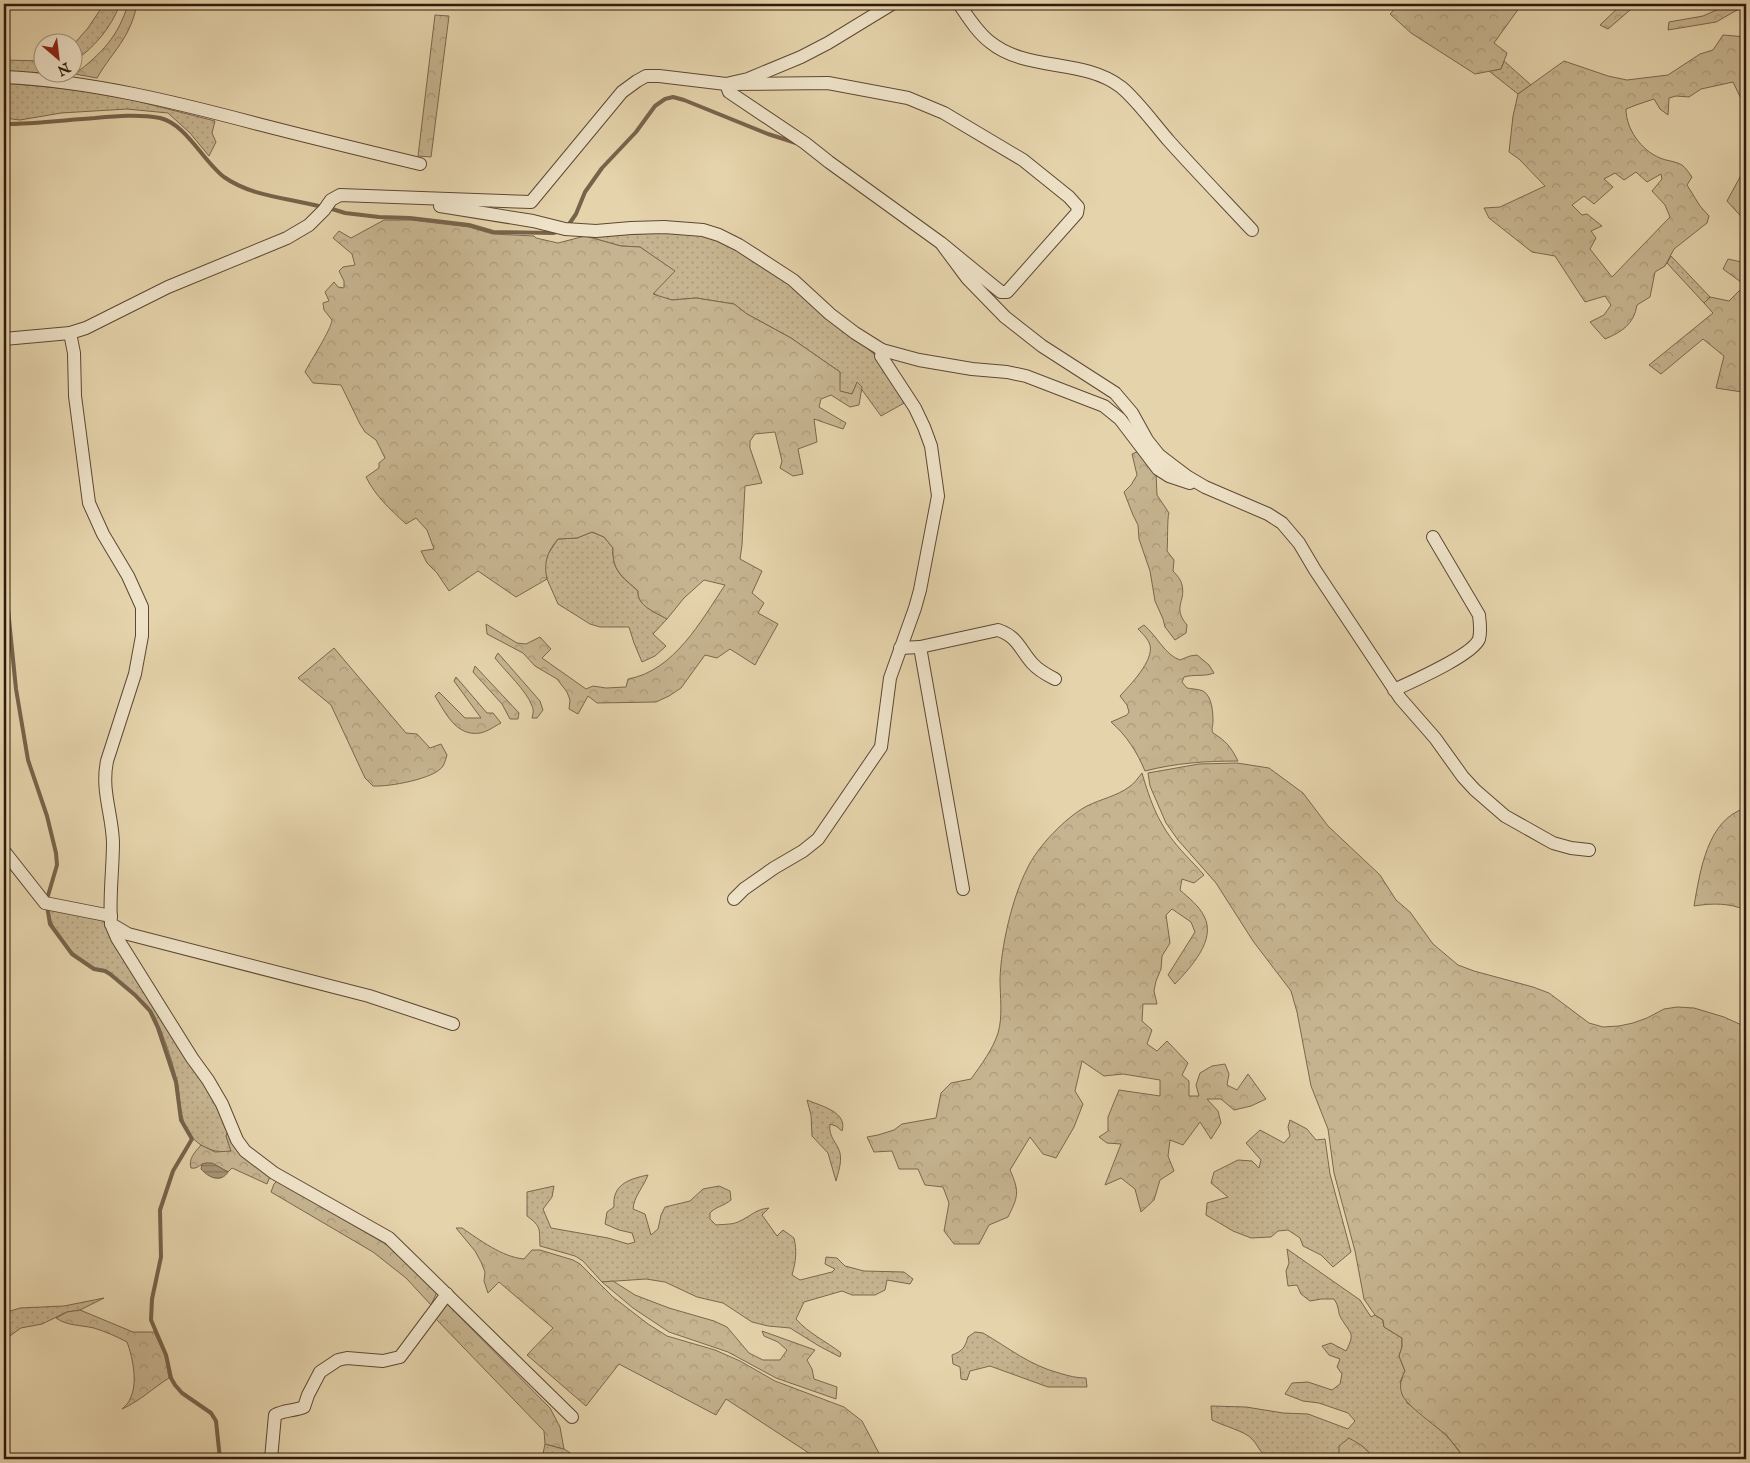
<svg xmlns="http://www.w3.org/2000/svg" width="1750" height="1463" viewBox="0 0 1750 1463" font-family="'IM FELL English',serif">
<defs>
<pattern id="grass-dots" width="8" height="8" patternUnits="userSpaceOnUse" patternTransform="scale(1.25)"><rect width="8" height="8" fill="#c6b490"/><path d="M2 2h.1M6 6h.1" fill="none" stroke="#aa9a7b" stroke-width="1.8" stroke-linecap="round"/></pattern>
<pattern id="forest-crowns" width="20" height="18" patternUnits="userSpaceOnUse" patternTransform="scale(1.25)"><rect width="20" height="18" fill="#c6b490"/><path d="M2 6a3 3 0 1 1 6 0M12 15a3 3 0 1 1 6 0" fill="none" stroke="#aa9a7b"/></pattern>
<pattern id="water-rules" width="6" height="5" patternUnits="userSpaceOnUse" patternTransform="scale(1.25)"><rect width="6" height="5" fill="#a79475"/><path d="M0 2.5h6" fill="none" stroke="#88785e"/></pattern>
</defs>
<rect width="100%" height="100%" fill="#e5d3ab"/>
<filter id="stains"><feTurbulence type="fractalNoise" baseFrequency=".004" numOctaves="4"/><feColorMatrix values="0 0 0 0 .2 0 0 0 0 .09 0 0 0 0 .02 0 0 0 .5 -.17"/></filter>
<radialGradient id="worn" r=".72"><stop offset=".6" stop-color="#630" stop-opacity="0"/><stop offset="1" stop-color="#630" stop-opacity=".3"/></radialGradient>
<!-- grass -->
<g fill="url(#grass-dots)" stroke="#7b674e">
<path d="M104,4H120C111,28 94,48 73,62V45L88,28Z"/>
<polygon points="4,60 42,61 42,72 45,73 4,72"/>
<polygon points="1504,61 1531,85 1518,94 1489,71 1501,69"/>
<polygon points="4,83 59,88 109,94 215,121 212,133 216,142 209,156 190,133 168,113 127,109 61,113 20,120 4,118"/>
<polygon points="685,232 723,240 791,283 874,354 906,402 881,416 857,383 852,394 839,391 840,372 791,338 747,314 734,304 696,298 672,300 660,297 653,293 674,271 640,247 621,246 585,236"/>
<polygon points="1671,256 1710,297 1704,303 1667,263"/>
<path d="M592,532L604,537L613,548C612,571 622,577 638,591C637,606 655,612 667,619L653,634L666,646L655,656L642,662L634,643L629,627H600L590,624L558,604L547,579L544,568L546,557L558,539L577,538Z"/>
<path d="M49,907L103,921L107,924L179,1041L229,1129L226,1136L231,1151C209,1155 188,1141 183,1119C179,1107 180,1094 177,1081C172,1061 164,1036 155,1017C147,1001 131,991 117,980C114,977 110,972 106,970C103,969 99,969 95,968C74,958 48,931 49,907Z"/>
<path d="M807,1100C821,1106 848,1112 842,1131L836,1126L830,1124C828,1137 837,1142 840,1153C842,1163 838,1173 836,1181L828,1153L812,1136L811,1115Z"/>
<polygon points="1290,1120 1307,1129 1316,1140 1325,1139 1330,1174 1351,1252 1333,1267 1321,1255 1303,1246 1300,1238 1288,1230 1278,1231 1271,1237 1251,1238 1233,1231 1206,1215 1207,1203 1228,1197 1211,1183 1214,1172 1238,1160 1252,1161 1259,1168 1261,1160 1246,1143 1260,1130 1284,1143 1290,1136 1288,1127"/>
<path d="M648,1175C643,1188 634,1196 633,1209L645,1214L651,1235L658,1229L661,1215L665,1207L690,1201L703,1189L719,1186L730,1191L731,1200C724,1206 715,1207 710,1213V1219L716,1225C724,1224 733,1225 740,1221C751,1216 756,1209 769,1208L762,1215L777,1236L783,1230L794,1238C797,1251 796,1261 792,1275L800,1280L832,1272L835,1269L825,1264L826,1257L837,1258L845,1266L864,1271L904,1272L913,1279L910,1284L887,1280L885,1290L875,1295H852L842,1291L804,1302L796,1319C809,1334 826,1341 841,1353L840,1357L819,1346L790,1328L768,1326L752,1322L723,1303L697,1297L665,1282L646,1279L602,1282L583,1261L575,1256L540,1246C539,1229 542,1227 527,1216V1192L554,1186L552,1197L543,1209L551,1228L608,1238L628,1244L635,1242L632,1233L619,1230L605,1224L607,1212L614,1207C612,1185 628,1179 648,1175Z"/>
<path d="M1287,1249L1360,1300L1371,1317L1375,1315L1383,1320L1384,1327L1402,1338V1347L1399,1356L1405,1371L1400,1382L1407,1403L1420,1412L1448,1437L1465,1459H1376L1361,1445L1337,1456L1339,1459H1276L1273,1455H1264C1259,1450 1257,1444 1252,1439C1245,1431 1223,1426 1212,1420L1211,1406L1246,1407L1283,1413L1308,1414L1348,1429L1355,1421L1348,1413L1319,1403L1303,1401L1285,1394L1292,1383L1308,1382L1332,1390L1340,1384L1342,1374L1337,1367L1340,1359L1329,1355L1322,1346L1331,1343L1346,1351C1356,1332 1350,1334 1341,1318C1337,1311 1340,1308 1334,1299H1321L1310,1301L1301,1294L1297,1285L1288,1286L1286,1271L1289,1263Z"/>
<polygon points="104,1298 80,1310 67,1312 42,1324 21,1328 4,1340 4,1313 20,1308 64,1306"/>
<path d="M975,1332L983,1333C1009,1348 1029,1365 1059,1373C1069,1376 1076,1378 1086,1378L1087,1387H1048L990,1366L970,1371L967,1380L961,1379L960,1367L953,1364L952,1355C963,1351 965,1347 968,1337Z"/>
<polygon points="545,1444 564,1449 580,1459 542,1459"/>
</g>
<!-- forest -->
<g fill="url(#forest-crowns)" stroke="#7b674e" fill-rule="evenodd">
<path d="M128,4H137C130,39 114,49 97,78L75,74C102,53 118,37 128,4Z"/>
<polygon points="1399,4 1522,4 1494,43 1507,53 1501,69 1475,74 1411,33 1390,14"/>
<polygon points="1622,4 1637,4 1608,29 1600,25"/>
<polygon points="1730,4 1746,4 1746,5 1716,22 1668,30 1669,22 1703,16"/>
<polygon points="435,15 449,16 431,157 418,156"/>
<path d="M1723,35L1746,37V109L1733,82L1701,89L1689,97L1676,96L1669,98L1668,115L1660,109L1654,99L1636,105L1626,109C1626,129 1641,150 1660,158C1666,161 1676,161 1682,165C1686,168 1689,173 1692,177L1687,185L1700,206L1709,216L1707,223L1674,249L1665,266L1655,272L1650,297L1637,305C1634,324 1622,332 1605,339L1590,322L1604,315L1611,305L1605,296L1585,302L1555,256L1532,252L1489,218L1484,208L1500,207L1545,186L1519,159L1509,152L1513,116L1518,94L1564,61L1608,76L1627,80L1668,75L1700,54L1713,50ZM1636,172L1647,182L1661,174L1662,179L1652,191L1665,205L1670,217L1612,277L1590,249L1596,238L1591,231L1602,226L1587,214L1582,215L1572,205L1584,196L1594,204L1613,187L1604,179L1615,173L1624,180Z"/>
<polygon points="1746,166 1746,222 1727,201"/>
<path d="M384,220H411L469,227L493,234L534,236L536,238L558,243L585,236L621,246L640,247L675,271L653,294L672,300L696,298L734,304L747,314L791,338L840,372V391L852,394L857,382L862,387L859,405L850,407L831,395L821,399L819,407L846,423L843,429L814,419L817,442L798,449L803,474L793,476L780,468L782,461L775,432L755,434L750,441V448L762,483L745,486L742,545L740,559L762,571L752,593L764,603L758,613L778,624L755,665L730,649L717,658L705,655L681,688L669,696L656,702L597,703L588,696L578,714L569,709L570,700L567,692L557,679L535,666L523,653L487,634L486,624L517,643L526,644L540,637L551,649L542,658L586,689L593,686L606,688L626,687L628,679C674,671 701,621 725,585L704,580L684,598L667,619C655,612 637,606 638,591C622,576 612,571 613,548L604,537L592,532L577,538L558,539C548,551 543,562 547,579L516,597L478,571L449,591L437,573L427,563L421,551L434,549L427,530L416,518L406,524C390,509 376,497 366,477L379,468V463L385,458L376,440L365,432L360,424L341,385L313,383L305,372C311,360 331,330 332,320L324,310L323,303L329,301L325,292L334,282L338,287L344,288V281L339,271L343,267L355,265L352,254L333,238L339,231L351,238Z"/>
<polygon points="1728,259 1746,263 1746,385 1742,392 1716,388 1724,356 1703,339 1661,374 1649,365 1713,313 1704,303 1710,297 1729,301 1745,285 1723,269"/>
<path d="M1139,451L1156,472L1157,495L1169,513C1167,518 1168,542 1167,551L1174,560L1173,571C1177,575 1181,580 1182,585C1186,602 1172,607 1187,625L1186,633L1175,640L1165,627L1163,619L1155,601L1150,571L1139,539L1138,525L1133,515L1124,492L1131,485L1137,475L1132,454Z"/>
<path d="M1144,625C1157,636 1165,655 1180,660L1190,656L1197,655L1209,665L1214,673C1204,677 1194,674 1184,677L1182,682L1187,688C1192,689 1198,689 1203,691C1212,696 1213,712 1213,721C1213,726 1211,729 1213,733C1226,741 1231,747 1238,761C1206,761 1176,763 1145,771C1137,752 1127,736 1111,722L1127,715L1129,712L1127,705L1120,696C1130,685 1154,661 1150,645C1148,639 1143,634 1138,629Z"/>
<path d="M334,648L406,733L417,734L430,748L441,744L447,755C446,758 445,763 443,766C435,779 388,787 373,786L365,778L331,705L298,678Z"/>
<path d="M498,653L540,701L543,710L537,718H532C533,714 534,710 532,706C527,691 505,671 495,658Z"/>
<polygon points="475,666 519,713 518,719 510,719 502,704 473,672"/>
<path d="M456,677L487,713H493L501,723C495,726 487,732 480,733C456,737 445,712 435,696L439,692L465,718H481L454,681Z"/>
<path d="M1237,763L1269,768L1303,793L1328,826L1380,875L1396,900L1410,912L1433,944L1458,965L1474,971L1533,987L1549,993L1589,1023L1603,1027L1619,1026L1633,1023L1647,1018L1664,1009L1677,1007L1694,1008L1724,1017L1746,1027V1459H1465C1460,1452 1454,1444 1448,1437C1438,1427 1405,1405 1402,1394C1399,1386 1401,1379 1405,1371L1399,1356L1402,1347V1338L1384,1327L1383,1320L1375,1315L1364,1299L1355,1251L1334,1173L1328,1129L1311,1086L1297,1012L1291,991L1253,941L1216,883L1178,840L1166,823L1150,786L1148,773L1199,764Z"/>
<path d="M1142,773C1147,790 1153,809 1162,824C1172,843 1190,859 1204,875L1194,883L1182,879L1180,890C1189,898 1199,906 1204,916C1217,940 1190,968 1175,984L1168,975L1195,932L1191,922L1172,909L1166,915L1170,943L1162,956L1161,969L1156,981L1154,991L1157,1004H1143L1142,1021L1152,1030L1147,1044L1157,1051L1167,1041L1188,1063L1182,1075L1189,1081V1096H1199L1196,1085L1200,1073L1212,1066L1225,1064L1229,1074L1227,1085L1237,1090L1248,1074L1266,1099L1251,1106L1234,1110L1221,1099H1207L1218,1111L1221,1123L1211,1139L1200,1122L1183,1145L1170,1140L1168,1156L1174,1171L1160,1180L1154,1200L1141,1212L1135,1189L1121,1178L1105,1185L1121,1144L1107,1143L1099,1137L1108,1131V1117L1119,1090L1160,1096V1080L1123,1074L1104,1076L1082,1061L1075,1091L1083,1104L1074,1127L1056,1158L1043,1154L1030,1137L1010,1170C1020,1192 1018,1197 1008,1217L989,1225L979,1244H954L944,1231L949,1203L943,1187L925,1185L918,1169H899L892,1151L874,1152L867,1137L878,1135L894,1130L902,1124L936,1118L941,1093L951,1083L971,1079C981,1065 993,1049 998,1033C1003,1016 1000,997 1000,979C1001,947 1012,898 1027,869C1037,847 1066,817 1087,806C1101,799 1117,796 1129,787C1134,784 1138,778 1142,773Z"/>
<path d="M1746,808V910C1729,903 1713,903 1694,906C1700,872 1707,819 1746,808Z"/>
<path d="M229,1129L271,1174L267,1184L232,1168L228,1172C220,1168 212,1161 203,1164C198,1166 197,1169 191,1168C188,1159 195,1152 201,1145L215,1152L231,1151L226,1136Z"/>
<polygon points="277,1181 389,1246 438,1290 431,1305 406,1278 373,1252 271,1192 274,1184"/>
<path d="M456,1228H462C480,1240 502,1257 524,1259L532,1250H540L573,1260L580,1264L613,1297L648,1324L667,1336L715,1350L740,1361L775,1381L844,1407L862,1421L882,1459H818L726,1399L716,1415L619,1364L586,1406L527,1355L553,1328L499,1282L488,1293L484,1281L485,1272L481,1262L475,1251Z"/>
<polygon points="613,1281 635,1295 669,1308 714,1321 727,1327 749,1353 763,1360 780,1360 787,1350 778,1342 764,1336 762,1331 815,1350 807,1360 812,1369 814,1379 837,1387 836,1399 776,1378 728,1352 669,1332 633,1308 602,1282"/>
<polygon points="444,1301 550,1408 560,1427 564,1449 545,1444 544,1431 436,1319"/>
<path d="M80,1310L133,1332H154L165,1355L169,1378C153,1388 140,1401 122,1409C125,1406 129,1403 130,1399C138,1384 133,1358 127,1342C116,1336 106,1332 94,1328C81,1325 67,1326 56,1318L67,1312Z"/>
<polygon points="1349,1438 1361,1445 1376,1459 1339,1459 1339,1446"/>
</g>
<!-- water -->
<path fill="url(#water-rules)" stroke="#77634b" d="M206,1163H212L228,1172C221,1183 209,1178 201,1169L202,1164Z"/>
<g fill="none" stroke-linecap="round" stroke-linejoin="round">
<!-- stream -->
<g stroke="#77634b" stroke-width="4">
<path d="M4,124C34,124 65,120 95,118C117,116 139,114 160,118C186,124 203,161 224,177C252,197 290,198 322,207"/>
<polyline points="329,208 345,213 379,217 410,218 469,225 493,232 554,233 559,231"/>
<polyline points="567,227 576,214 585,192 602,168 636,132 655,106 665,99 673,97 684,100 768,134 796,143"/>
<polyline points="4,570 16,689 28,760 47,816 56,853 57,865 47,899"/>
<polyline points="47,906 50,924 72,954 94,969 105,971 110,974 135,995 150,1011 158,1028 176,1082 181,1120 192,1139 173,1171 160,1210 161,1257 152,1299 151,1320 166,1355 171,1378 175,1385 182,1393 211,1413 216,1421 220,1459"/>
</g>
<!-- minor casing -->
<g stroke="#5d4834" stroke-width="14">
<g id="minor">
<path d="M959,4C968,17 977,32 990,42C1027,72 1083,58 1121,87C1137,100 1155,125 1169,141C1196,171 1224,200 1252,230"/>
<path d="M4,77C90,81 175,102 258,124C312,138 366,151 420,164"/>
<polyline points="440,206 533,221 565,229 596,231 631,228 664,227 703,230 719,235 739,245 793,280 830,314 855,333 882,350 919,360 972,369 1007,372 1026,376 1104,406 1120,419 1158,469 1169,476 1190,483"/>
<polyline points="941,243 996,288 1001,292 1007,292 1077,213 1078,207 1069,197 1023,160 944,113 908,98 828,83 726,84 729,92 805,143 829,162 941,243 967,278 1005,317 1042,346 1115,393 1132,413 1147,440 1159,455 1172,465 1188,477 1205,487 1268,514 1282,523 1299,543 1315,570 1400,698 1435,738 1463,777 1475,790 1505,816 1553,843 1571,848 1589,850"/>
<path d="M70,333L74,353L75,396L89,503L103,534L128,576L142,607V636L135,674L107,761C101,791 112,813 113,842C113,869 109,897 111,924L128,934L369,996L453,1024"/>
<polyline points="4,339 70,333 86,328 168,287 287,238 309,225 324,210 331,200 340,195 531,202 622,92 637,81 646,76 659,76 726,84 748,79 801,57 828,43 892,4"/>
<polyline points="920,647 963,889"/>
<path d="M900,648L920,647L998,630C1018,637 1019,648 1032,663C1038,670 1047,675 1055,679"/>
<path d="M1394,690C1411,682 1473,655 1479,639C1481,632 1480,623 1479,615L1433,537"/>
<polyline points="4,851 45,903 111,916"/>
<polyline points="734,899 744,889 774,868 803,851 818,839 881,747 890,678 915,608 920,590 938,496 931,446 924,427 915,408 881,356 882,350"/>
<polyline points="111,924 117,938 192,1058 208,1080 222,1104 237,1140 245,1151 274,1173 389,1238 572,1417"/>
<path d="M271,1459L275,1415C284,1410 294,1411 304,1407L308,1395L320,1372L338,1360L347,1358L383,1361L400,1357L447,1294"/>
</g>
</g>
<!-- minor -->
<use href="#minor" stroke="#eee2c8" stroke-width="12"/>
</g>
<!-- margin -->
<rect width="1750" height="1463" fill="none" stroke="#e5d3ab" stroke-width="20"/>
<rect x="5" y="5" width="1740" height="1453" fill="none" stroke="#301a0c" stroke-width="2.5"/>
<rect x="10" y="10" width="1730" height="1443" fill="none" stroke="#301a0c"/>
<!-- north arrow -->
<g transform="translate(58 58) rotate(152)"><circle r="24" fill="#eee2c8" stroke="#a2927d"/>
<path d="M0-4L9 19L0 12L-9 19Z" fill="#8f2418"/>
<text y="-8" font-size="14" font-weight="bold" text-anchor="middle" fill="#301a0c">N</text>
</g>
<rect width="100%" height="100%" filter="url(#stains)"/>
<rect width="100%" height="100%" fill="url(#worn)"/>
</svg>
